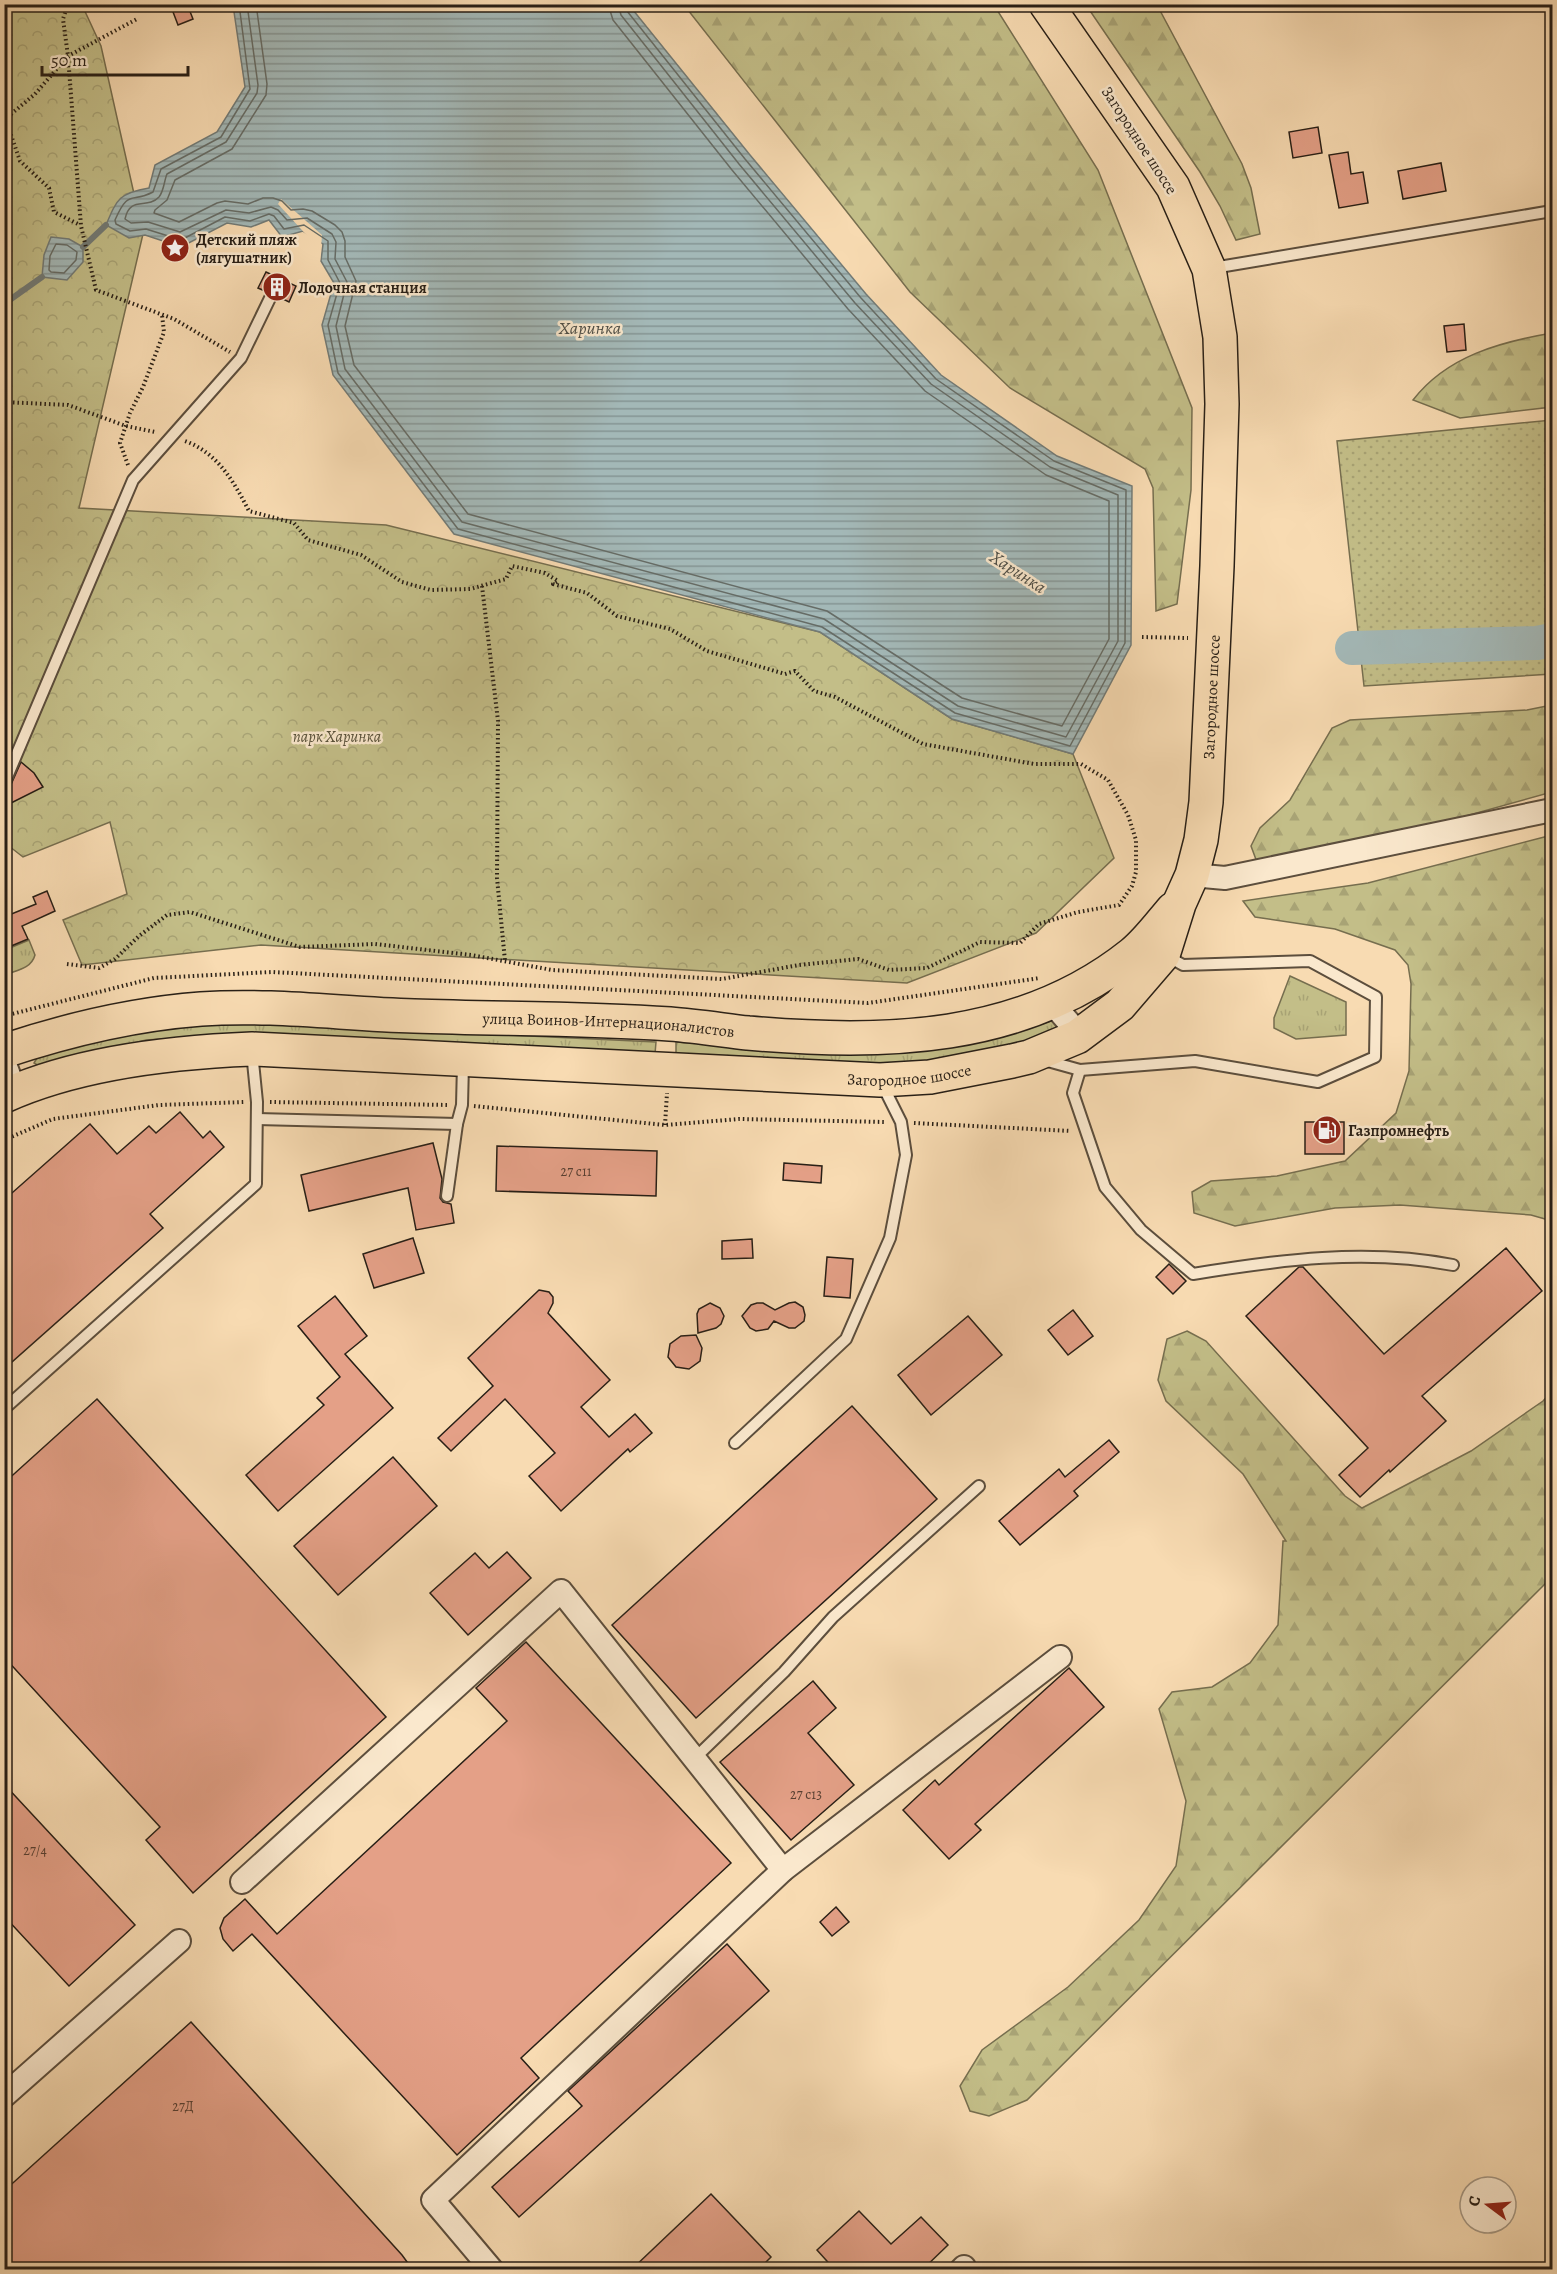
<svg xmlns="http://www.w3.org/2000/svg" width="1557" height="2274" viewBox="0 0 1557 2274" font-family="Alegreya,serif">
<defs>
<pattern id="grass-tufts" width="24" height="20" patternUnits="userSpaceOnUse" patternTransform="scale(1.5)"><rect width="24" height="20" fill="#c3be88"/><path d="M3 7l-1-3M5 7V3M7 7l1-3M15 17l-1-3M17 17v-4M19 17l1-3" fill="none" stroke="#a8a375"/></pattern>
<pattern id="forest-firs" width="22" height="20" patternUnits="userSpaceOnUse" patternTransform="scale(1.5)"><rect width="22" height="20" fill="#c3be88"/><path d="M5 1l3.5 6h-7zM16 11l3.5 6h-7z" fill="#a8a375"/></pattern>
<pattern id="park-crowns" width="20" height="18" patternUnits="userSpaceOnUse" patternTransform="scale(1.5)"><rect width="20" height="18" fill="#c3be88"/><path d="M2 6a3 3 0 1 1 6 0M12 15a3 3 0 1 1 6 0" fill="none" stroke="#a8a375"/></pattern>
<pattern id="garden-dots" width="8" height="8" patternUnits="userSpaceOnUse" patternTransform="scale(1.5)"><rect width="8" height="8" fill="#c3be88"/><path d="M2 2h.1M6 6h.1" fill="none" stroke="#a8a375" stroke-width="1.8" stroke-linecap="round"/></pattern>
<pattern id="water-rules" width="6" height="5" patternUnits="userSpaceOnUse" patternTransform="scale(1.5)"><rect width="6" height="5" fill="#a3b8b7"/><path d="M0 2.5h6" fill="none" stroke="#859594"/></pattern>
</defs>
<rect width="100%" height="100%" fill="#f8dbb2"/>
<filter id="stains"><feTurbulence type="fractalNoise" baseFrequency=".00333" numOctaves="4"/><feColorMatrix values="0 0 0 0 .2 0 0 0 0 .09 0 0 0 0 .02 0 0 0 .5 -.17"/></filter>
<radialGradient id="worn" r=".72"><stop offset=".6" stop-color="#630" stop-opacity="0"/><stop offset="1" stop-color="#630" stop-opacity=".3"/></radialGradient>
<!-- grass -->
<g fill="url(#grass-tufts)" stroke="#766e4f" stroke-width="1.5">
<path d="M29,940L35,955C31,969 17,970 5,975V950Z"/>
<polygon points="1290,976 1346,1002 1346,1035 1296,1039 1274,1028 1274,1018"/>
<polygon points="1051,1021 1056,1021 1059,1026 1058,1029 1009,1047 958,1059 894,1064 676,1056 676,1042 855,1053 979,1041 1020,1031"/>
<polygon points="230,1022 656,1042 655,1054 240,1034 146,1040 44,1065 39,1066 34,1063 37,1058 108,1036 161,1028"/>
</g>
<!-- forest -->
<g fill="url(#forest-firs)" stroke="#766e4f" stroke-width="1.5">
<polygon points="684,5 994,5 1098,170 1192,408 1191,490 1177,604 1156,611 1153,488 1145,469 1010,388 910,292"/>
<polygon points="1086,5 1157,5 1242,164 1251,188 1260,234 1236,240 1220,206 1200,172"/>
<path d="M1552,333V407L1460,418L1413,400C1447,356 1500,342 1552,333Z"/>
<polygon points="1552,705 1552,792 1261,873 1251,846 1260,828 1290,800 1332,728 1350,720 1527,710"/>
<polygon points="1552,835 1552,1221 1531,1215 1400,1205 1335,1208 1235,1226 1194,1213 1192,1192 1211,1181 1277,1176 1345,1161 1396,1113 1409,1071 1411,984 1408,965 1395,950 1335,929 1255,917 1243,901 1368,883"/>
<polygon points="1187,1331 1206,1341 1345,1496 1362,1508 1471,1451 1543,1401 1552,1391 1552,1577 1027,2100 989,2116 970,2111 960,2086 982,2050 1068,1987 1139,1920 1176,1866 1186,1801 1159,1709 1172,1692 1212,1687 1250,1663 1278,1625 1283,1541 1286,1541 1243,1474 1166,1401 1158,1380 1167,1339"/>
</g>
<!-- park -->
<polygon fill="url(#park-crowns)" stroke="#766e4f" stroke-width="1.5" points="4,5 82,5 101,46 143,234 79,508 386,525 820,632 952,719 1073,754 1114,858 1036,933 907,983 261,945 82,965 63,920 127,894 110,822 23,857 5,843"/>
<!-- garden -->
<polygon fill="url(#garden-dots)" stroke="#766e4f" stroke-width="1.5" points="1552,420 1552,674 1364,686 1337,441"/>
<!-- water -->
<g fill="url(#water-rules)" stroke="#727b77" stroke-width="1.5">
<path d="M233,5H629L750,155L866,294L941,375L1057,456L1132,486L1131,645L1073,754L952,719L820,632L454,534L333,375L322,325L334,283L321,261L323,244L303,231L282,237L269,220L251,227L227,223L181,247L145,235L129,238L106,225C117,199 119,193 149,188L155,165L217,132L245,87Z"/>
<polygon points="51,237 69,239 83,247 83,262 67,280 42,277 44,255"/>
</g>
<!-- pier -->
<polygon fill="#f8dbb2" points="281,199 322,235 320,262 320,245 311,240 278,204"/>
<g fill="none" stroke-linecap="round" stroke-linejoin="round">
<!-- shore -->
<g stroke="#666c66" stroke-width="1.5">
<path d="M239,4L250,89L221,137L161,169L153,192C131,204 129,188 115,220L116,224L130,231L146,229L181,240L225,217L250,221L269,214L274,216L284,229L304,225L328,241V260L340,283L328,325L338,373L458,529L822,627L955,713L1070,746L1125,643L1126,490L1054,461L936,379L861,298L745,159L627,11L625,4"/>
<path d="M247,4L258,85L257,93L226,142L167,174C164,181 164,191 159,197C147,210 130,195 125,219L131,223L148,222L180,232L226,210L249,213L271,207L278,210L287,220L307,218L332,234L336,242L335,259L347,282L336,326L345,369L462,522L824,619L958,706L1066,737L1118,641V495L1050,467L931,384L855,303L739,164L621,15L618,4"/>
<polyline points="256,4 267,84 266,95 232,149 175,180 167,200 155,210 154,213 179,222 217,203 225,201 248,204 263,198 273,198 282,201 291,210 303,209 312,211 335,225 342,232 345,241 345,257 356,281 345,326 354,365 468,514 827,611 962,698 1062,726 1109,639 1109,501 1046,475 925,391 848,309 732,170 613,20 608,4"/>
<polygon points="56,244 67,245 77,252 76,260 64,273 51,272 49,270 50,256"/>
</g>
<!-- stream -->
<g stroke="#727b77" stroke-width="6">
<polyline points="83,247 106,225"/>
<polyline points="4,304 42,277"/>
</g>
<!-- river -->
<polyline stroke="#a3b8b7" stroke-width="34" points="1352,648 1537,643 1552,640"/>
</g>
<!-- building -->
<g fill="#e4a087" stroke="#281f16" stroke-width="1.5">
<polygon points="170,4 187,4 193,19 178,25"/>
<polygon points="1318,127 1322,153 1293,158 1289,132"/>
<polygon points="1348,152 1351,174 1363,172 1368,203 1339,208 1329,155"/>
<polygon points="1441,163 1446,191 1403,199 1398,171"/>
<polygon points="266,272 296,286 289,302 279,297 278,290 275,287 268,288 265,291 258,288"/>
<polygon points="1464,324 1466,350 1447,352 1444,326"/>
<polygon points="21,762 34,773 43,787 5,806 9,789"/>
<polygon points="47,891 55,911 22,926 28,939 4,949 4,917 36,904 33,897"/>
<polygon points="180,1112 203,1138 210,1131 224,1147 150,1214 163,1228 4,1369 4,1200 90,1124 117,1154 149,1126 156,1133"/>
<rect x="1305" y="1122" width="39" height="32"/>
<polygon points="433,1143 442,1179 440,1198 443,1202 451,1204 454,1223 416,1230 408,1188 309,1211 301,1175"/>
<polygon points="497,1146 657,1151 656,1196 496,1191"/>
<polygon points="784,1163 822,1166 821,1183 783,1180"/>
<polygon points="413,1238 424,1273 374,1288 363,1254"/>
<polygon points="752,1239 753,1258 722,1259 722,1241"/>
<polygon points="1506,1248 1542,1291 1422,1396 1446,1421 1390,1472 1389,1470 1360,1497 1339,1475 1368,1448 1246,1316 1299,1267 1303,1267 1384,1354"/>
<polygon points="827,1257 853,1259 850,1298 824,1296"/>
<polygon points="1169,1264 1186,1281 1173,1294 1156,1277"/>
<polygon points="539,1290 549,1292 553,1297 553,1303 548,1313 610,1380 581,1407 609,1437 635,1414 652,1433 630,1452 628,1449 561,1511 529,1476 555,1453 505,1399 451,1451 438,1438 493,1386 468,1358"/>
<polygon points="335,1296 367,1336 345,1354 393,1408 278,1511 246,1475 324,1405 317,1398 340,1377 298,1326"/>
<polygon points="795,1302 803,1307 805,1315 804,1321 795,1328 789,1328 774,1321 768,1329 756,1331 750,1328 742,1316 751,1305 757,1303 763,1303 775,1310 789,1303"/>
<polygon points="710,1303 720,1308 724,1316 721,1324 716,1328 698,1333 697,1314 699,1309"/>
<polygon points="1073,1310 1093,1336 1068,1355 1048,1330"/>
<polygon points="968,1316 1002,1355 931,1415 898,1375"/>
<polygon points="696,1335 702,1348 700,1361 689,1369 676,1367 668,1357 670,1344 681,1336"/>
<polygon points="97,1399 386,1717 193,1893 146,1840 160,1827 4,1657 4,1483"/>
<polygon points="852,1406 937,1499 696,1718 612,1625"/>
<polygon points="1109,1440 1119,1452 1074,1491 1078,1496 1020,1545 999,1521 1059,1469 1065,1477"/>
<polygon points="393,1457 437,1506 338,1595 294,1546"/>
<polygon points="507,1552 531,1578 468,1635 430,1593 475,1553 489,1568"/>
<polygon points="526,1642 731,1863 521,2058 539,2078 457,2155 252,1934 233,1951 223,1939 220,1928 224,1918 245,1899 277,1934 507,1721 476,1688"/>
<polygon points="1069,1668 1104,1707 975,1824 981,1830 949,1859 903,1810 935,1780 939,1785"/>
<polygon points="813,1681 836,1708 808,1733 854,1785 791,1840 720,1762"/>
<polygon points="4,1784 135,1925 69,1986 4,1916"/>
<polygon points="836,1907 849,1922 832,1936 820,1922"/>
<polygon points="727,1944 769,1991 519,2217 492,2187 582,2106 568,2091"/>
<polygon points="191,2022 402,2255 413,2270 4,2270 4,2191"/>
<polygon points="711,2194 771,2257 758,2270 631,2270"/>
<polygon points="859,2211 891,2244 921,2217 948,2245 922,2270 835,2270 817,2250"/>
</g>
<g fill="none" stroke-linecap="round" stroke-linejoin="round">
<!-- lane casing -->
<g stroke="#5c4e3d" stroke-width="14">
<g id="lane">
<polyline points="1213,268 1552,211"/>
<polyline points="4,784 133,480 241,358 272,294"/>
<polyline points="7,1052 19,1085"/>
<polyline points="1044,1060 1080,1070 1195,1061 1318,1082 1375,1057 1376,997 1310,961 1183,965 1167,956"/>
<path d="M1080,1070L1073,1093L1105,1187L1141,1230L1193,1274C1279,1260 1366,1248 1453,1265"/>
<polyline points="257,1119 457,1124 462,1105 463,1064"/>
<polyline points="447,1196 457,1124"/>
<polyline points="4,1409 256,1184 257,1102 252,1052"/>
<polyline points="735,1443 846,1339 890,1238 906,1155 901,1122 882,1084"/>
<polyline points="694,1759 784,1672 833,1617 979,1486"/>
</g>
</g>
<!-- street casing -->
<g stroke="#5c4e3d" stroke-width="26">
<g id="street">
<polyline points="1192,875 1225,878 1552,810"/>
<polyline points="1052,1003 1072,1026 1077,1037"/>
<polyline points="242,1882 561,1591 783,1870"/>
<polyline points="4,2096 179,1941"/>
<polyline points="492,2270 433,2200 783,1870 1060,1657"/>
<polyline points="961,2270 964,2267"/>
</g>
</g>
<!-- primary casing -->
<g stroke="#281f16" stroke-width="36">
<g id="primary">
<path id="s1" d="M4,1051C67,1030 134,1014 201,1009C272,1004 343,1014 414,1016C499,1019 585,1018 670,1024C696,1026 722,1030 748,1033C883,1045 1022,1042 1132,954C1147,942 1160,924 1173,909"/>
<path id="s2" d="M4,1096C77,1063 173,1052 252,1049L880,1080L930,1077L1012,1061L1029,1057L1077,1037L1120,1005L1163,955L1179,904L1192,875L1201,840L1206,802L1217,566L1222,404L1220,337L1209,269L1173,187L1046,4"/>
</g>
</g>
<!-- path -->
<g stroke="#281f16" stroke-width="4" stroke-dasharray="1.5 3" stroke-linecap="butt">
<polyline points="68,4 63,19 68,56 81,226 96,290 174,319 230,352"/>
<polyline points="4,120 35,94 68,56 137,19"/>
<polyline points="4,130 10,132 20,161 49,188 54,212 80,225"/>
<polyline points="4,402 68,405 126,426 155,432"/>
<polyline points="128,465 120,443 130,413 143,387 164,332 162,315"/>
<polyline points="482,586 498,721 497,878 505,961"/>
<polyline points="1142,637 1188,638"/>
<path d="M67,964L99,968L115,959L139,936L167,915L190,912L300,947L375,944L471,955L552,970L722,979L799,965L858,959L889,970L927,968L980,942L1020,943L1039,924L1078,912L1119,905L1132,886L1136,872V840L1128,815L1108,780L1081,764H1034L923,744L835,697L814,691L795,671L785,674L707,651L670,629L617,616L587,593L553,584L558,581L545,573L512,566L506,579L470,589L431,590L402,582L361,555L308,540L294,523L249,511C234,482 218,453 185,441"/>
<polyline points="4,1016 154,978 272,972 868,1003 1040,978"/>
<polyline points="270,1102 449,1105"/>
<polyline points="474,1106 665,1125 739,1119 885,1122"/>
<polyline points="914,1123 1071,1131"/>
<polyline points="665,1125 667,1093"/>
<polyline points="4,1140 53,1119 159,1105 245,1102"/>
</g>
<!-- lane -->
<use href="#lane" stroke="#fae8cd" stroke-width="10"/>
<!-- street -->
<use href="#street" stroke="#fae8cd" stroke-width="22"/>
<!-- primary -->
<use href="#primary" stroke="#f8dbb2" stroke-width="33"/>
</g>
<!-- icons -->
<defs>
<g id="sight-disc" transform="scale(1.5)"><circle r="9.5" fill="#8f2418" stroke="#fae8cd"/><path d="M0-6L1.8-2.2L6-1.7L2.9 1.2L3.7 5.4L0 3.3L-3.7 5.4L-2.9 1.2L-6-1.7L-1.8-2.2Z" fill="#fff"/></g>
<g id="building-disc" transform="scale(1.5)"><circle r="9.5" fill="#8f2418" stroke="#fae8cd"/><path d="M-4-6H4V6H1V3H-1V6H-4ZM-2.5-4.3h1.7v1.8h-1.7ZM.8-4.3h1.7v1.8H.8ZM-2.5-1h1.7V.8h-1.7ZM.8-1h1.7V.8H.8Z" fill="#fff"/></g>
<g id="fuel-disc" transform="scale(1.5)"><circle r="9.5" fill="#8f2418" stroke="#fae8cd"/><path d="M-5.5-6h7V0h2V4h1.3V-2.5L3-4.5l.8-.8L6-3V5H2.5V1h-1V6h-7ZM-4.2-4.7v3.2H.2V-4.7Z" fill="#fff"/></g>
</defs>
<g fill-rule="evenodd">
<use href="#sight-disc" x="175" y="248"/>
<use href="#building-disc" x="277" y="287"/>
<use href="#fuel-disc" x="1327" y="1130"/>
</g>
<g text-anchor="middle" stroke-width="5" stroke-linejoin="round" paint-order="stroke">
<!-- number labels -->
<g font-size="14" fill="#573f32">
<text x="576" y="1176">27 с11</text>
<text x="806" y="1799">27 с13</text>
<text x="35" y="1855">27/4</text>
<text x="183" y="2111">27Д</text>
</g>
<!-- street labels -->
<g font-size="16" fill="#281f16" stroke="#fae8cd">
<text transform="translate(1140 140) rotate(57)" y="6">Загородное шоссе</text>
<text dy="6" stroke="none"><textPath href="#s2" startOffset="1470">Загородное шоссе</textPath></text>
<text dy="6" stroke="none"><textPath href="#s1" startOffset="610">улица Воинов-Интернационалистов</textPath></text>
<text dy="6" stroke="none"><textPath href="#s2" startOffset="912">Загородное шоссе</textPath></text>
</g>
<!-- poi labels -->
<g font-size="16" font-weight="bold" fill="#281f16" stroke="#fae8cd" text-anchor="start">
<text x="196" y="245">Детский пляж<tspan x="196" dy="18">(лягушатник)</tspan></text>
<text x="298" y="293">Лодочная станция</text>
<text x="1348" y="1136">Газпромнефть</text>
</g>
<!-- park labels -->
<g font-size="16" font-style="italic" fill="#564f38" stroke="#fae8cd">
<text x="337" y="742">парк Харинка</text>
</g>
<!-- water labels -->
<g font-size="18" font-style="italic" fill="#4d4d46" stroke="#fae8cd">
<text x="590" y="334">Харинка</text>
<text transform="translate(1018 572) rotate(33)" y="6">Харинка</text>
</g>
</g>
<!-- margin -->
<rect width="1557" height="2274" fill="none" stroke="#f8dbb2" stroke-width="24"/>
<rect x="6" y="6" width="1545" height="2262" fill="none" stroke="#281f16" stroke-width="3"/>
<rect x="12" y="12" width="1533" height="2250" fill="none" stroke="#281f16" stroke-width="1.5"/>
<!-- north arrow -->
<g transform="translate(1488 2205) rotate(286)"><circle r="28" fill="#fae8cd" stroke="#a69884" stroke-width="1.5"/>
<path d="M0-4.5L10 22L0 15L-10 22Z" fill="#8f2418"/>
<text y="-9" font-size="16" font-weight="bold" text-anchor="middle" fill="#281f16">С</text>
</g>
<!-- scale -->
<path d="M42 66v9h146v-9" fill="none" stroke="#281f16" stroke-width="3"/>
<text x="51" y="66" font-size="18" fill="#281f16" stroke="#fae8cd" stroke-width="4.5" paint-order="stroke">50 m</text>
<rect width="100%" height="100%" filter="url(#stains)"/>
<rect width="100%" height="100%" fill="url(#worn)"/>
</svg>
